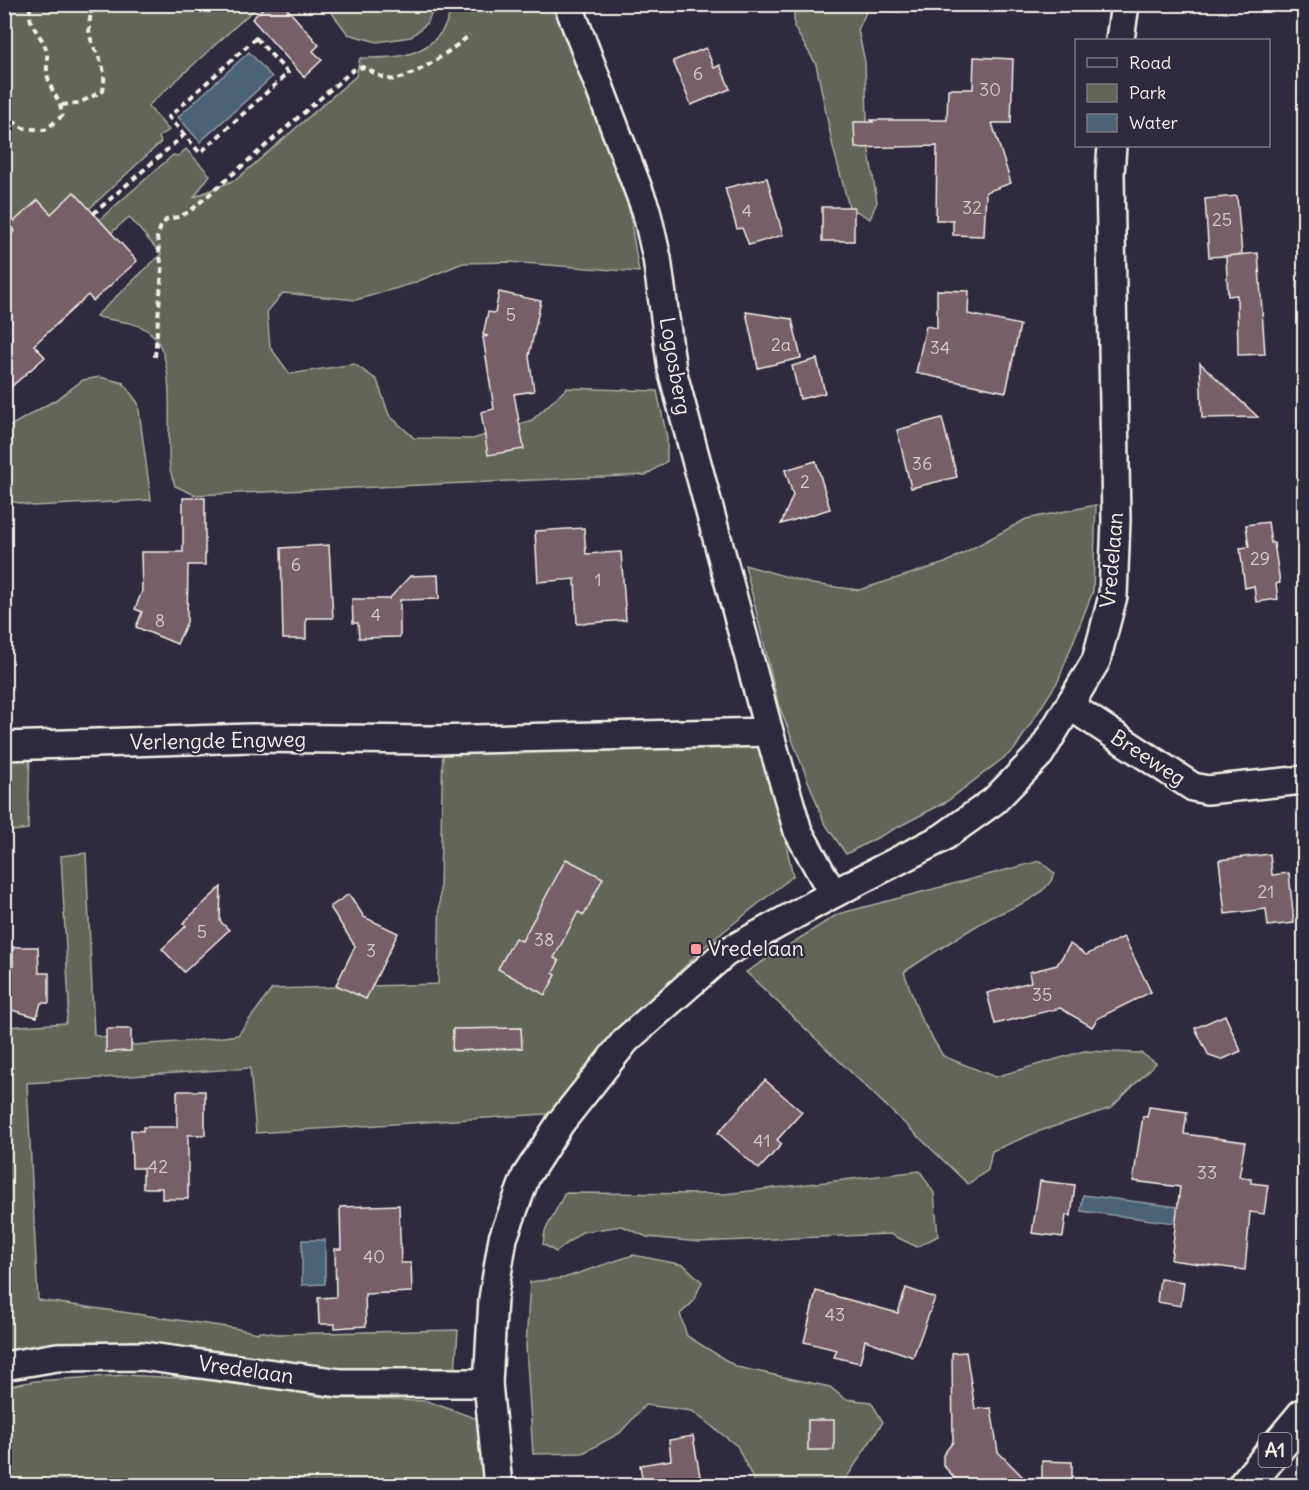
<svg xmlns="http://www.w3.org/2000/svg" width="1309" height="1490" viewBox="0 0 1309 1490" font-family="Delius,sans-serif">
<rect width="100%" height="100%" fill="#2f2a3d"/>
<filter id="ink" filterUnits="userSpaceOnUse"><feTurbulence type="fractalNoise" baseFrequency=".0167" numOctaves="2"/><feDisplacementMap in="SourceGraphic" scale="12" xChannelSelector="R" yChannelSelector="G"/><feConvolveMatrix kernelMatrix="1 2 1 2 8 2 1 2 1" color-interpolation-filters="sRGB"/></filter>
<g filter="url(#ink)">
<!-- green -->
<g fill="#626658" stroke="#abaca0" stroke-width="1.5">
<polygon points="4,5 259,5 148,106 169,130 159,137 161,142 89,209 74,193 51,214 38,200 10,225 15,231 5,241"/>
<polygon points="326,5 448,5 432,13 426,24 411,37 377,42 348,34"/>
<path d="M453,5H563L622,167L639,272L509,262L463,263L411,284L356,300L283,293L267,312L270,347L290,374L354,364L377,380L389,415L414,438L473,439L532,420L567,388L657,391L667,437V461L646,475L195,495L175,486C174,481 171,475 170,469C165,433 180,354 148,331C133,320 113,322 96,316L161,254L129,217L111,233L99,220L173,155L178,156L186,149L210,175L194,197L237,179L356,76L360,58C390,58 422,59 442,31C447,24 450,13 453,5Z"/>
<polygon points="794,5 905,5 900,12 867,10 858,30 865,62 868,145 877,202 870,219 849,207 833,147 816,64 794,27"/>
<polygon points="100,377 123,383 138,403 151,500 33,506 5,500 5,429 57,399 83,380"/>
<polygon points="1096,505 1093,591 1058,681 1014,750 946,802 846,854 824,822 778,703 745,565 812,584 859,590 945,563 1026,519"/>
<polygon points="761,730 793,876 703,948 642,1010 561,1113 256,1133 250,1068 27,1083 38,1300 234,1328 258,1333 259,1331 277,1334 458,1330 455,1374 446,1375 5,1358 5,1027 66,1023 69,1003 61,856 86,853 94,1035 134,1045 192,1041 238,1035 272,989 438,984 443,739"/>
<polygon points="4,750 30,750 28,829 5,832"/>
<path d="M1040,861L1055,874C1042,902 1008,907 983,922C956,938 930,955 904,972L920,1017L943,1056L995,1077L1084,1051L1141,1053L1156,1063L1111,1108L1037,1132L992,1151L988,1170L968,1184L746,972L838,914Z"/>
<polygon points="920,1171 934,1193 938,1236 917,1247 890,1234 699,1242 647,1237 622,1226 582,1232 556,1252 543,1244 545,1231 565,1193 724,1194"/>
<polygon points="633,1255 684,1265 702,1282 693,1302 680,1314 687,1336 737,1367 830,1387 845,1399 871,1402 883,1422 845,1480 845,1485 756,1485 737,1446 692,1411 645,1405 620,1433 583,1453 533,1454 526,1346 530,1282 564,1278"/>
<polygon points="124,1375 216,1380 331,1398 427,1401 486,1422 493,1485 5,1485 4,1387 35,1381"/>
</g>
<!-- water -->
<g fill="#4c6377" stroke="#8f9ca4" stroke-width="1.5">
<polygon points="249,52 272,77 200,142 178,117"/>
<polygon points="1083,1195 1186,1208 1183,1224 1081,1211"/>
<polygon points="302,1240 325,1240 325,1284 302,1285"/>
</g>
<!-- building -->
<g fill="#765e69" stroke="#f4f1e8" stroke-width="1.5">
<polygon points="267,4 283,4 319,45 313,51 322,60 304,77 252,19"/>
<polygon points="706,48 714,68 720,65 730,89 691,105 673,61"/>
<polygon points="974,57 1013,59 1011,123 992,123 1011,183 986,192 984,236 953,235 953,220 936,220 937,146 855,148 854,122 873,122 871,120 947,120 948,89 973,89"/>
<polygon points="767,178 783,235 749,245 742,228 737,229 725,188"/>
<polygon points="74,192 137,261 93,301 88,295 34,345 45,357 4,393 4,241 15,231 10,225 38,200 51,214"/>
<polygon points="1237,196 1242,255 1209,257 1205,199"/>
<rect x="822" y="207" width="32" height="34"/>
<polygon points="1258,253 1265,354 1238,355 1237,295 1228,296 1226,256"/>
<polygon points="937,290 969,291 968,314 1020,325 1006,392 916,373 926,326 937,328"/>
<polygon points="499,292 541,301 529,356 534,391 514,394 524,449 488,455 481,412 494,409 483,337 488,336 483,335 488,312 495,313"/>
<polygon points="746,312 792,319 801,358 758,368"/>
<polygon points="817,359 825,393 800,399 792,366"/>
<polygon points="1200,363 1258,417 1202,418"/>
<polygon points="942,418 957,477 911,488 897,430"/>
<polygon points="816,461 830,509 781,524 793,495 785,470"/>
<polygon points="183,498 205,498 205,565 188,565 187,622 177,644 136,627 142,612 135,609 142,591 141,552 183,552"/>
<polygon points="1268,522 1271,543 1274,543 1280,583 1276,584 1278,599 1256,602 1254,586 1245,588 1240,548 1249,547 1246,525"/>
<polygon points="584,528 586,554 621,552 626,620 577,624 575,579 538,582 535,531"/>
<polygon points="329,545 333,618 306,618 306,639 283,639 281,548"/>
<polygon points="438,575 439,599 400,600 400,637 359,638 358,623 353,623 352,599 389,599 410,576"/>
<polygon points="1270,854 1272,875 1289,873 1294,923 1268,926 1266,909 1225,914 1219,860"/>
<polygon points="566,859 603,878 584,915 578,912 554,958 559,961 553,973 556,975 545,995 498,969 515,938 522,941"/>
<polygon points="221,887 220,921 229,930 184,972 162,949 186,926 183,923"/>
<polygon points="349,894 364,917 398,933 366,999 336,985 355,946 330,907"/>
<polygon points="1124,937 1151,992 1098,1018 1092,1027 1060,1008 995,1024 987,993 1031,982 1029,972 1057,965 1070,944 1086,955"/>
<polygon points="13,947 38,947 39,973 49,973 49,1003 41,1003 37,1017 4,1008 4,972 13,972"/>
<polygon points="1225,1015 1241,1051 1221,1060 1209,1056 1195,1028"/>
<polygon points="521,1028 522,1048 452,1051 453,1029"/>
<polygon points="106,1029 131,1029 131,1051 106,1052"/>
<polygon points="765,1080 802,1112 777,1140 782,1144 759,1169 718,1133"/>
<polygon points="177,1091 205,1091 205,1135 188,1135 188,1199 162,1199 162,1188 143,1188 143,1168 132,1168 131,1130 143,1131 143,1127 177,1127"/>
<polygon points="1149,1107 1187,1112 1184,1134 1245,1142 1239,1177 1251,1179 1251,1183 1268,1185 1264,1214 1250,1212 1245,1270 1171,1260 1180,1187 1133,1181 1143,1116 1147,1117"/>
<polygon points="1040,1181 1075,1185 1071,1216 1066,1215 1063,1237 1032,1233"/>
<polygon points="399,1205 401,1263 411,1263 412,1292 365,1294 366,1326 335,1328 335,1324 319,1324 318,1298 336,1297 335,1249 341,1249 340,1207"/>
<polygon points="1160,1279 1184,1282 1181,1306 1157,1302"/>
<polygon points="906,1288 935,1298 913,1357 865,1340 860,1363 834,1357 837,1350 804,1342 816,1291 898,1313"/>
<polygon points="966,1352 975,1409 991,1408 998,1452 1031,1485 961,1485 943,1465 943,1455 953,1442 952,1353"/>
<rect x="808" y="1420" width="26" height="30"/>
<polygon points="693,1436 700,1476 680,1479 681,1485 643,1485 640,1465 671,1460 669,1440"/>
<polygon points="1042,1461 1072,1462 1072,1485 1042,1485"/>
</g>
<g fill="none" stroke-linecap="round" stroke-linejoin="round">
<!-- minor casing -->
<g stroke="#f4f1e8" stroke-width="32">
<g id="minor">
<polyline points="568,4 646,210 657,258 672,370 769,732 798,831 833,894"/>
<polyline points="1120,40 1125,4"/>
<polyline points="1070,706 1193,787 1207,790 1304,780"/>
<polyline points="4,746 251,738 431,740 769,732"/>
<polyline points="4,1366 57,1357 142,1356 340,1383 488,1383"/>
<polyline points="498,1486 488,1383 493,1299 503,1238 526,1176 561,1122 626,1040 725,953 833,894 942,838 994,801 1040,754 1096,661 1113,596 1116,520 1110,174 1112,146"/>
</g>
</g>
<!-- motorway casing -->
<g stroke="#f4f1e8" stroke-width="38">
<polyline id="motorway" points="1245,1486 1304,1415"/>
</g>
<!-- path -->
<g stroke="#f4f1e8" stroke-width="4" stroke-dasharray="6 4.5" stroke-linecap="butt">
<polyline points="83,4 91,12 101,4"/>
<polygon points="256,38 288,73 200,153 169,117"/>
<path d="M62,105L79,103L103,91C108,63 96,58 90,36C88,29 90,19 91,12"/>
<path d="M4,114L23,128L45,130L62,116C61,99 53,96 49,81C45,70 48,63 47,53C43,32 25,28 31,4"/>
<polyline points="93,214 184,135"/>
<path d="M155,357L162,269L157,238L161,226L167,219L178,217L189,212L353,70L363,67C371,71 380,77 388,79C407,84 455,47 470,35"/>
</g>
<!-- minor -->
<use href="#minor" stroke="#2f2a3d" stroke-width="27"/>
<!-- motorway -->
<use href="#motorway" stroke="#2f2a3d" stroke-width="33"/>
</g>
</g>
<!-- markers -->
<rect fill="#ff9aa2" stroke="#2f2a3d" stroke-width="2" x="690" y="943" width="12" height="12" rx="3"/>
<g text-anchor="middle" stroke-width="4.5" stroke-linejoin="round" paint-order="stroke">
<!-- number labels -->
<g font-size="18" fill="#d4ccc8">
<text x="698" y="80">6</text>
<text x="990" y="96">30</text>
<text x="972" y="214">32</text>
<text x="747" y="217">4</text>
<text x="1222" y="226">25</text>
<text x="511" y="321">5</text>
<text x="781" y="351">2a</text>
<text x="940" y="354">34</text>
<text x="922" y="470">36</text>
<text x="805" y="488">2</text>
<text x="1260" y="565">29</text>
<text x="296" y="571">6</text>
<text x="598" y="586">1</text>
<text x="376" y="621">4</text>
<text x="160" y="627">8</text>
<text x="1266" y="898">21</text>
<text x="202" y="938">5</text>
<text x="544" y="946">38</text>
<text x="371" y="957">3</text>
<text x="1042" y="1001">35</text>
<text x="762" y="1147">41</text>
<text x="158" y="1173">42</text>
<text x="1207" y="1179">33</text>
<text x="374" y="1263">40</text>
<text x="835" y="1321">43</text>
</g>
<!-- shield labels -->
<rect fill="#2f2a3d" stroke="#b9b5b5" stroke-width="1.5" x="1258.5" y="1433" width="33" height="34" rx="4.5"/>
<g font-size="20" font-weight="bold" fill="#f4f1e8">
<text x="1275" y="1457">A1</text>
</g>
<!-- street labels -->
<g font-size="21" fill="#f4f1e8" stroke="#2f2a3d">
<text transform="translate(675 366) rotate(80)" y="7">Logosberg</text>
<text transform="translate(1112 560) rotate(-85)" y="7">Vredelaan</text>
<text transform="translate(218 741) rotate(-1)" y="7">Verlengde Engweg</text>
<text transform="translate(1148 758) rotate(33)" y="7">Breeweg</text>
<text transform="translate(246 1370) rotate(8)" y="7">Vredelaan</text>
</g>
<!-- poi labels -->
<g font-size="21" fill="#f4f1e8" stroke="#2f2a3d" text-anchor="start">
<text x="708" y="956">Vredelaan</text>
</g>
</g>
<!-- margin -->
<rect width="1309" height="1490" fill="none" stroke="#2f2a3d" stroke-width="24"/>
<rect x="12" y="12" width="1285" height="1466" fill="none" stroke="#f4f1e8" stroke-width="2" filter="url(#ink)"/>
<!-- legend -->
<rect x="1075" y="39" width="195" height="108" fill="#2f2a3d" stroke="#7e7a81" stroke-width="1.5"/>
<rect x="1087" y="58" width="30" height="9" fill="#2f2a3d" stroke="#7e7a81" stroke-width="1.5"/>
<text x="1129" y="69" font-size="18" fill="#f4f1e8">Road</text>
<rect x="1087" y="84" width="30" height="18" fill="#626658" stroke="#7e7a81" stroke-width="1.5"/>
<text x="1129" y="99" font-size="18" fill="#f4f1e8">Park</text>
<rect x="1087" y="114" width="30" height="18" fill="#4c6377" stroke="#7e7a81" stroke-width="1.5"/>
<text x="1129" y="129" font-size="18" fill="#f4f1e8">Water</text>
</svg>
